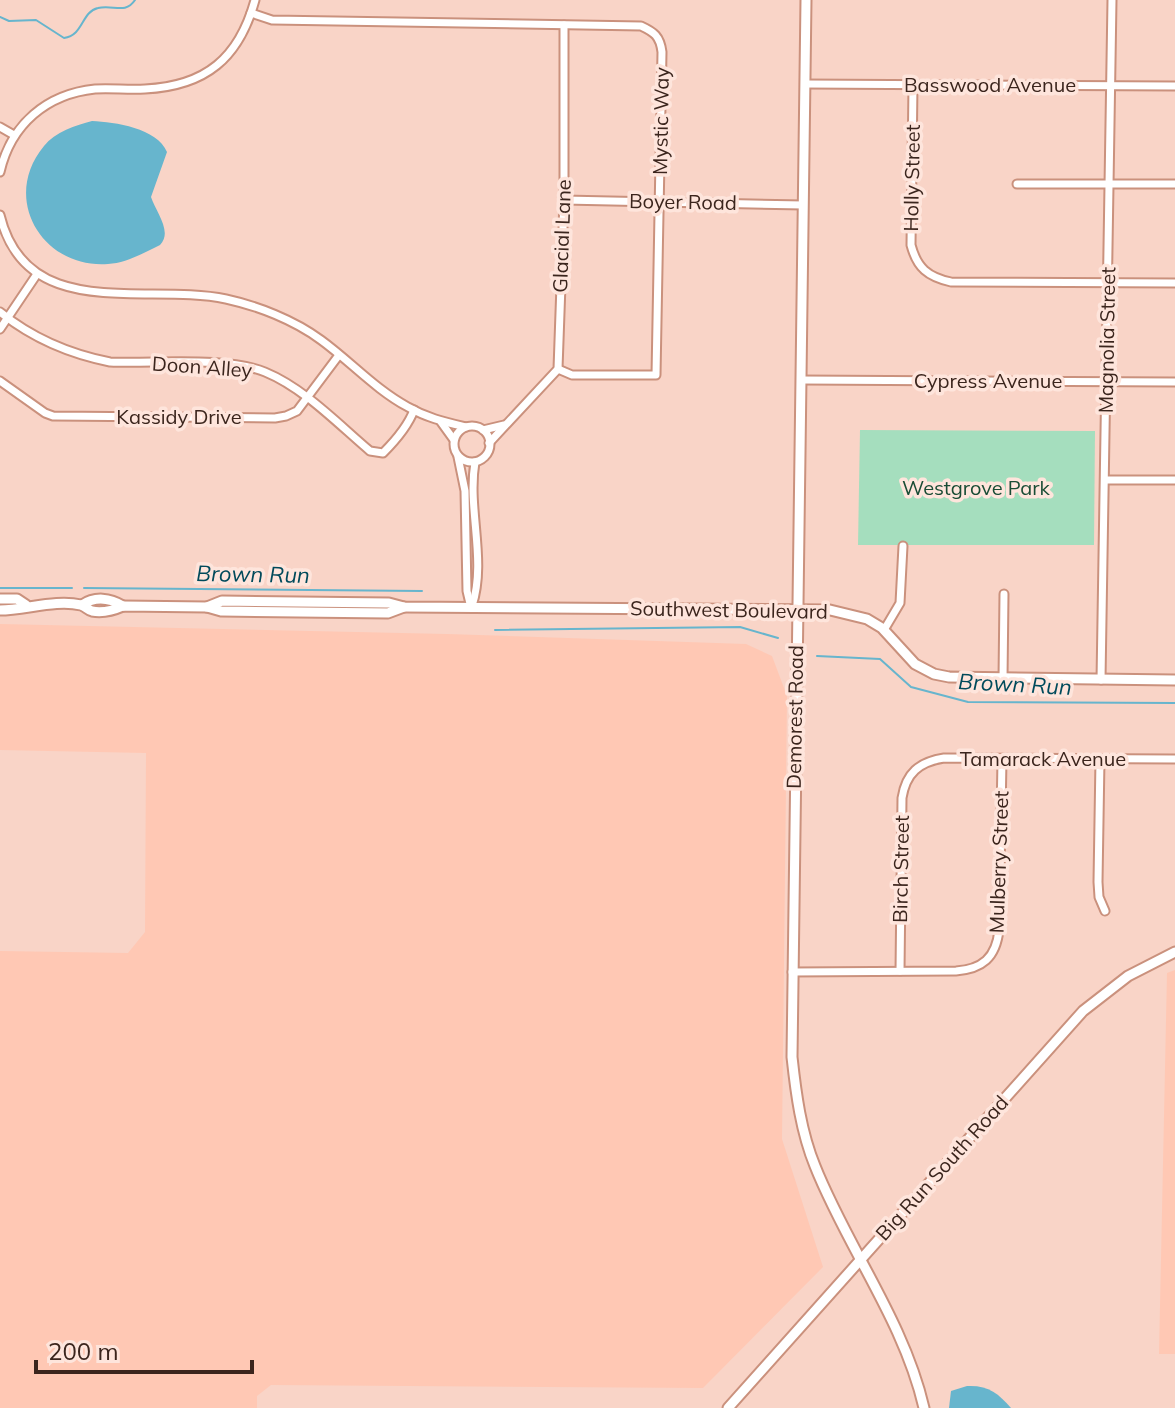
<svg xmlns="http://www.w3.org/2000/svg" width="1175" height="1408" viewBox="0 0 1175 1408" font-family="Mulish,sans-serif">
<rect width="100%" height="100%" fill="#f9d4c7"/>
<!-- built -->
<g fill="#ffc8b4">
<polygon points="0,624 447,634 746,644 772,656 787,696 782,1139 823,1267 703,1388 271,1385 257,1396 257,1408 0,1408 0,951 128,953 145,932 146,753 0,750"/>
<polygon points="1175,970 1175,1354 1159,1354 1167,973"/>
</g>
<!-- green -->
<polygon fill="#a5debe" points="860,430 1095,431 1094,545 858,545"/>
<!-- water -->
<g fill="#67b5cd">
<path d="M92,121C115,122 157,128 167,152L151,197C156,212 173,232 160,245C144,253 126,263 108,264C43,269 0,199 44,146C55,132 76,125 92,121Z"/>
<path d="M967,1386C988,1385 998,1393 1011,1408H949L951,1391Z"/>
</g>
<g fill="none" stroke-linecap="round" stroke-linejoin="round">
<!-- stream -->
<g stroke="#67b5cd" stroke-width="2">
<path d="M0,17L9,21L36,20L64,38C84,35 81,12 98,8C113,4 125,15 135,0"/>
<polyline points="0,588 72,588"/>
<polyline points="84,588 422,591"/>
<polyline points="495,630 740,627 778,638"/>
<polyline points="817,656 880,659 911,687 968,702 1175,703"/>
</g>
<!-- minor casing -->
<g stroke="#ca917d" stroke-width="11">
<g id="minor">
<path d="M251,13L272,20L641,26C654,32 660,36 662,52L656,375H572L558,369"/>
<polyline points="805,84 1175,86"/>
<path d="M913,85L911,245C917,268 928,277 951,282L1175,283"/>
<polyline points="0,127 14,135"/>
<path d="M0,172C11,124 47,94 95,89C112,88 128,90 145,89C206,86 239,58 255,0"/>
<polyline points="1017,184 1175,184"/>
<polyline points="564,200 803,205"/>
<path d="M0,215C26,324 147,282 226,299C258,306 294,320 321,340C350,361 376,390 408,407C427,418 445,422 466,427"/>
<path d="M0,312C32,338 70,354 110,362C154,364 225,356 265,372C304,388 338,424 370,451L383,453C395,441 408,426 414,410"/>
<polyline points="0,329 37,274"/>
<polyline points="801,380 1175,382"/>
<polyline points="0,381 45,413 53,416 275,418 286,416 297,411 339,355"/>
<polyline points="441,422 454,440"/>
<circle cx="472" cy="444" r="18"/>
<polyline points="483,430 504,425"/>
<polyline points="489,443 558,369 564,200 564,25"/>
<polyline points="458,457 465,491 467,591 471,608"/>
<polyline points="1105,480 1175,480"/>
<path d="M472,606C487,560 467,509 475,462"/>
<polyline points="884,630 900,603 903,546"/>
<polyline points="1003,679 1004,594"/>
<polyline points="1101,680 1112,0"/>
<polyline points="1100,759 1098,882 1099,897 1105,911"/>
<path d="M900,971L902,798C906,773 919,762 944,758L1175,759"/>
<path d="M792,972L956,971C982,969 996,958 999,930L1002,759"/>
</g>
</g>
<!-- tertiary casing -->
<g stroke="#ca917d" stroke-width="13">
<g id="tertiary">
<path d="M806,0L792,1057C796,1094 801,1132 815,1166C847,1247 904,1321 924,1408"/>
<polyline points="0,599 17,599 26,605"/>
<path d="M82,605C95,596 110,598 123,606"/>
<polyline points="207,607 222,601 389,603 404,607 830,610 867,619 882,628 915,664 934,674 949,677 1175,680"/>
<path d="M0,610C25,610 56,599 81,605C85,606 88,610 92,611C103,613 114,610 123,606L207,607L221,611L388,613L404,607"/>
<polyline points="728,1408 1083,1011 1128,976 1175,952"/>
</g>
</g>
<!-- minor -->
<use href="#minor" stroke="#fff" stroke-width="7"/>
<!-- tertiary -->
<use href="#tertiary" stroke="#fff" stroke-width="9"/>
</g>
<g text-anchor="middle" stroke-width="7" stroke-linejoin="round" paint-order="stroke">
<!-- street labels -->
<g font-size="20" fill="#3b251d" stroke="#fee5dc">
<text x="990" y="92">Basswood Avenue</text>
<text transform="translate(661 121) rotate(-89)" y="7">Mystic Way</text>
<text transform="translate(912 178) rotate(-89)" y="7">Holly Street</text>
<text transform="translate(683 202) rotate(1)" y="7">Boyer Road</text>
<text transform="translate(562 236) rotate(-88)" y="7">Glacial Lane</text>
<text transform="translate(1107 340) rotate(-89)" y="7">Magnolia Street</text>
<text transform="translate(202 367) rotate(4)" y="7">Doon Alley</text>
<text x="988" y="388">Cypress Avenue</text>
<text x="179" y="424">Kassidy Drive</text>
<text transform="translate(729 610) rotate(1)" y="7">Southwest Boulevard</text>
<text transform="translate(795 717) rotate(-89)" y="7">Demorest Road</text>
<text x="1043" y="766">Tamarack Avenue</text>
<text transform="translate(999 862) rotate(-88)" y="7">Mulberry Street</text>
<text transform="translate(901 869) rotate(-89)" y="7">Birch Street</text>
<text transform="translate(942 1168) rotate(-48)" y="7">Big Run South Road</text>
</g>
<!-- park labels -->
<g font-size="20" fill="#194c35" stroke="#fee5dc">
<text x="976" y="495">Westgrove Park</text>
</g>
<!-- water labels -->
<g font-size="22" font-style="italic" fill="#004a5b" stroke="#fee5dc">
<text transform="translate(253 574) rotate(1)" y="8">Brown Run</text>
<text transform="translate(1015 684) rotate(3)" y="8">Brown Run</text>
</g>
</g>
<!-- scale -->
<path d="M36 1360v12h216v-12" fill="none" stroke="#3b251d" stroke-width="4"/>
<text x="48" y="1360" font-size="24" fill="#3b251d" stroke="#fee5dc" stroke-width="6" paint-order="stroke">200 m</text>
</svg>
